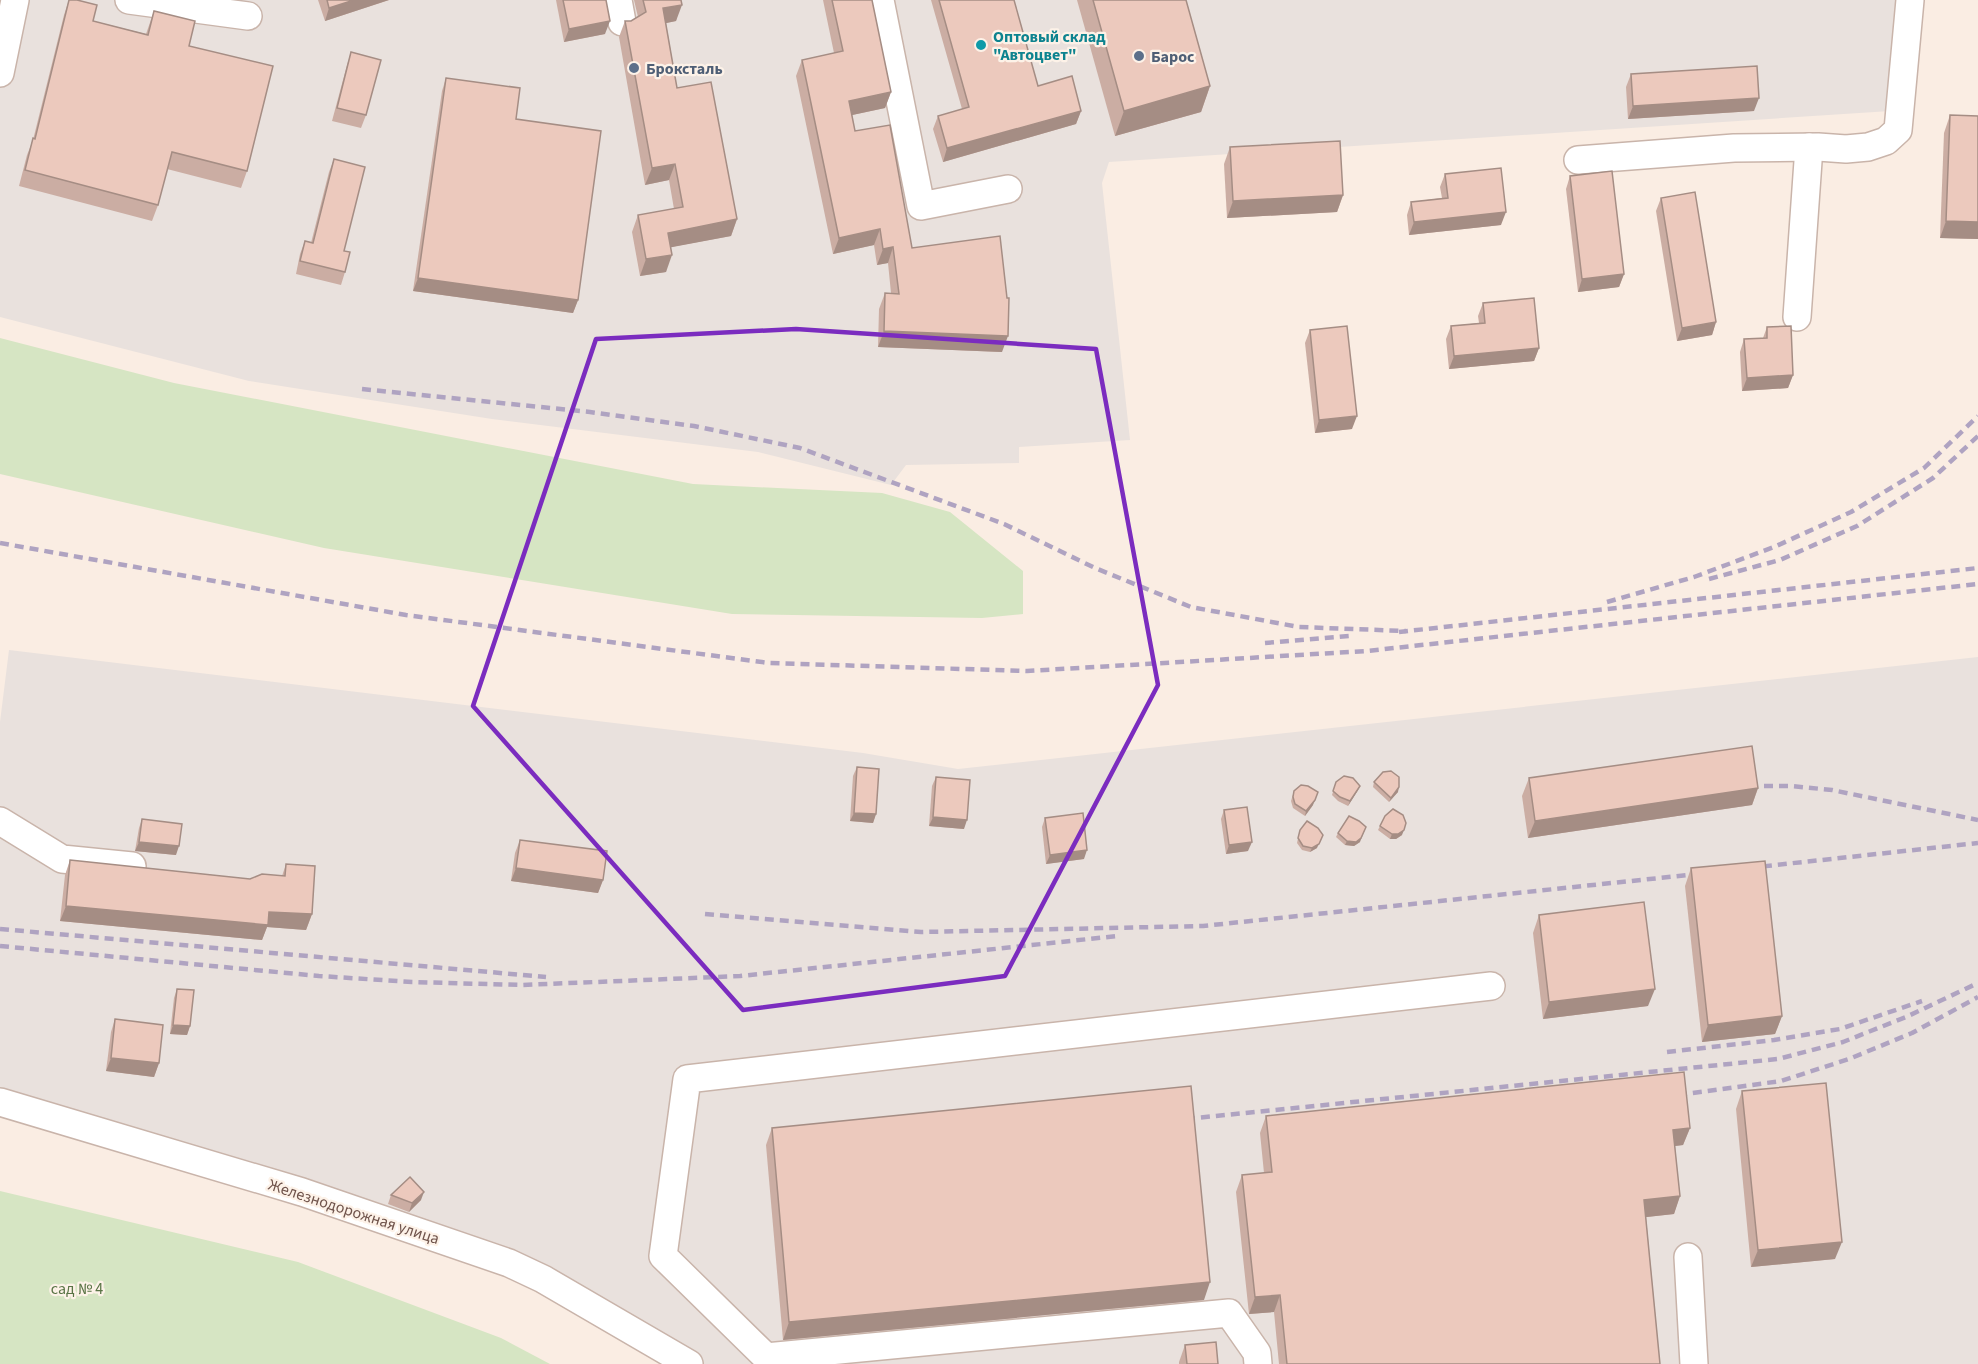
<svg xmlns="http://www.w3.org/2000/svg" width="1978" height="1364" viewBox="0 0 1978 1364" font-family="'Source Sans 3',sans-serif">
<rect width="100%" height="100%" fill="#faede3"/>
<!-- industrial -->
<g fill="#e9e1dd">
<polygon points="0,0 1899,0 1890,111 1109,162 1102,183 1130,440 1019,447 1019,463 906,465 891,485 758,452 492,419 249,381 0,317"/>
<polygon points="9,650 863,753 958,769 1978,657 1978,1364 679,1364 472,1250 0,1103 0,722"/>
</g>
<!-- green -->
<g fill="#d6e5c3">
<polygon points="0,338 174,383 693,484 882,493 950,512 1023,571 1023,614 982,618 732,614 324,548 0,474"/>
<polygon points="0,1191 298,1262 501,1338 550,1364 0,1364"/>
</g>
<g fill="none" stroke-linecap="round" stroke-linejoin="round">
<!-- minor casing -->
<g stroke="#c9b4aa" stroke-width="30">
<g id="minor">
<polyline points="129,0 248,16"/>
<polyline points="618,0 622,22"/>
<polyline points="880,0 921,206 1008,189"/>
<polyline points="0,73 15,0"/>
<polyline points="1578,160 1734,148 1818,147 1846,149 1868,147 1886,141 1898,130 1910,0"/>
<polyline points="1797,317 1809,147"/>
<polyline points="0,821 62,859 132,866"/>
<polyline points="0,1102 302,1192 509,1263 543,1279 689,1364"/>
<polyline points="1688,1257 1694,1364"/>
<polyline points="1258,1364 1257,1353 1229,1313 766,1357 663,1256 687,1079 1491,986"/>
</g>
</g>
<!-- minor -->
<use href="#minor" stroke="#fff" stroke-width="27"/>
<!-- rail -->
<g stroke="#afa3c1" stroke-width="4.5" stroke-dasharray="9 6" stroke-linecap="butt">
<polyline points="362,389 590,412 694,426 800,448 1004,524 1095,568 1191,607 1299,627 1406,631"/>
<polyline points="0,543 406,615 769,663 1027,671 1367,651 1978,584"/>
<polyline points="1709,579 1780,560 1857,526 1933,478 1978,436"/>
<polyline points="1607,602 1694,577 1774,547 1851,512 1924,468 1978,416"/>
<polyline points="1399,632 1978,568"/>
<polyline points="1265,643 1349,636"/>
<polyline points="1749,786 1791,786 1832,790 1978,820"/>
<polyline points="1748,868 1978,843"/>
<polyline points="705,914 921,932 1203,926 1707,873"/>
<polyline points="0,929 546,977"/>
<polyline points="0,946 319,976 412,982 523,985 740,976 1117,936"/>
<polyline points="1667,1052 1774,1040 1840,1029 1922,1001"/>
<polyline points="1678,1095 1781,1081 1849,1059 1912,1033 1978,997"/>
<polyline points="1186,1119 1778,1059 1843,1042 1906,1017 1978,983"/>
</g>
</g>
<!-- wall -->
<g fill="#cbada3">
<polygon points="69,0 93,21 146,34 154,11 189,46 247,171 241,188 167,169 158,205 152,221 19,186 27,155 33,140 64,15"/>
<polygon points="318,0 389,0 325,21"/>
<polygon points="556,0 606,0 605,34 564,42"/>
<polygon points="634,0 681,0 676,21 666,23 677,88 737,219 731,236 671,247 666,272 640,276 632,232 638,215 674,209 669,180 645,185 619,37 625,21 631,21 638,17"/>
<polygon points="823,0 872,0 891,92 885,108 852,115 855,131 912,248 1002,352 878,347 879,309 885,293 891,293 888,263 877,265 874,245 833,254 796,76 802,60 834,53"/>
<polygon points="931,0 1014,0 1038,86 1081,111 1076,124 943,162 933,129 938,116 962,109"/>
<polygon points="1077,0 1186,0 1210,86 1201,112 1115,136"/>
<polygon points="351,52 366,115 361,128 332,121 347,65"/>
<polygon points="1631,74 1754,111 1628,119 1626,87"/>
<polygon points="446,78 578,300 573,313 413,291 442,91"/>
<polygon points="1950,115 1978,239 1940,238 1944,133"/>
<polygon points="1230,147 1343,195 1337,212 1227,218 1224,164"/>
<polygon points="334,159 344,251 345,272 341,285 296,274 300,254 305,241 311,243 329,172"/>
<polygon points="1445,174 1501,225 1409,235 1407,215 1411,202 1442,198 1440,187"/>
<polygon points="1570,176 1624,274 1619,287 1578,292 1566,189"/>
<polygon points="1661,198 1716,322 1712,335 1677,341 1656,211"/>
<polygon points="1483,303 1539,348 1534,361 1449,369 1446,339 1451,326 1479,323 1478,316"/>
<polygon points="1767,327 1793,375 1788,388 1742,391 1740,352 1744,339 1763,338"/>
<polygon points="1310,330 1352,429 1315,433 1305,343"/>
<polygon points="857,767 876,814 873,823 850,821 853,776"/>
<polygon points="936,777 964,829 929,826 932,786"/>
<polygon points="1529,778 1758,788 1752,805 1528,838 1522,796"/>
<polygon points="1336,782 1358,790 1348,806 1338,801 1332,795"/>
<polygon points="1374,782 1398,792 1389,802 1373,787"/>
<polygon points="1294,791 1313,805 1305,816 1293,808 1291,801"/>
<polygon points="1224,810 1248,851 1226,854 1221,819"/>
<polygon points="1045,818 1084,859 1046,864 1042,827"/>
<polygon points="142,819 176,855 135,851 139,828"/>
<polygon points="1380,826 1402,835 1396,839 1390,839 1378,830"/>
<polygon points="1300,830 1317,848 1310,852 1302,850 1297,843"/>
<polygon points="1338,833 1360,842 1354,846 1345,845 1336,837"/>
<polygon points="520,840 603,880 598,893 511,881 515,853"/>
<polygon points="70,860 250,879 282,876 286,864 312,914 306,930 267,927 262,940 60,921 65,875"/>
<polygon points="1691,868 1782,1016 1775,1034 1702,1042 1685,886"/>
<polygon points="1539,915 1648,1006 1543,1019 1533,933"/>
<polygon points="177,989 190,1026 187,1035 170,1034 174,998"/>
<polygon points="115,1019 159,1063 154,1077 106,1071 111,1032"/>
<polygon points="1742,1091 1835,1259 1751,1267 1736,1109"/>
<polygon points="1266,1116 1690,1128 1683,1145 1675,1146 1680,1196 1674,1214 1646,1217 1660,1364 1279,1364 1274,1312 1249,1314 1236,1192 1242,1175 1264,1173 1260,1133"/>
<polygon points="772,1128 1204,1300 783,1340 766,1145"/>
<polygon points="391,1195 421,1200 409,1212 388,1204"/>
<polygon points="1185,1345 1218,1364 1179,1364 1179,1362"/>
</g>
<!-- shaded-wall -->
<g fill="#a58d84">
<polygon points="354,0 389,0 325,21 329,8"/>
<polygon points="682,5 676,21 657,25 663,8"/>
<polygon points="610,21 605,34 564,42 569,29"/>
<polygon points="1210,86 1201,112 1115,136 1124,111"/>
<polygon points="891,92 885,108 843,117 849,101"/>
<polygon points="1759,98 1754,111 1628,119 1633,106"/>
<polygon points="1081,111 1076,124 943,162 947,148"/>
<polygon points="675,164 669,180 645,185 652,168"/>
<polygon points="1343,195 1337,212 1227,218 1233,201"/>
<polygon points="1506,212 1501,225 1409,235 1414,222"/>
<polygon points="737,219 731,236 662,249 668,233"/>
<polygon points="1946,221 1978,222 1978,239 1940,238"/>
<polygon points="880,229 874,245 833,254 839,238"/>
<polygon points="893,247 888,263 877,265 883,249"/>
<polygon points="672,255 666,272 640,276 646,259"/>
<polygon points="1624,274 1619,287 1578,292 1582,279"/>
<polygon points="418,278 578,300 573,313 413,291"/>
<polygon points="1716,322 1712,335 1677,341 1682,328"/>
<polygon points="884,331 1008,336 1002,352 878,347"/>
<polygon points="1539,348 1534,361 1449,369 1454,356"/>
<polygon points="1793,375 1788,388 1742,391 1747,378"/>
<polygon points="1357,416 1352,429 1315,433 1319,420"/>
<polygon points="1360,786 1358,790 1348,806 1350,801"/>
<polygon points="1399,787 1398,792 1389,802 1391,798"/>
<polygon points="1758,788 1752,805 1528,838 1535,821"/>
<polygon points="1315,800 1313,805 1305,816 1306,811"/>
<polygon points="854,813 876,814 873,823 850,821"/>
<polygon points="933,817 967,820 964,829 929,826"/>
<polygon points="1366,827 1360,842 1354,846 1345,845 1347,841"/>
<polygon points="1404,830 1402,835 1396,839 1390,839 1392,834"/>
<polygon points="1323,835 1317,848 1310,852 1312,848"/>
<polygon points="139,842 179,846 176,855 135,851"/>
<polygon points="1252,842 1248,851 1226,854 1229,845"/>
<polygon points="1087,850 1084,859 1046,864 1050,855"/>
<polygon points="516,868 603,880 598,893 511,881"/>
<polygon points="66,906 269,912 312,914 306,930 267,927 262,940 60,921"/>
<polygon points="1655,989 1648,1006 1543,1019 1549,1002"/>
<polygon points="1782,1016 1775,1034 1702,1042 1708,1025"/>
<polygon points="173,1025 190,1026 187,1035 170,1034"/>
<polygon points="111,1058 159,1063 154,1077 106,1071"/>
<polygon points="1690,1128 1683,1145 1667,1147 1673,1130"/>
<polygon points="424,1192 421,1200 409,1212 412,1203"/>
<polygon points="1680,1196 1674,1214 1638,1218 1644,1200"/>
<polygon points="1842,1242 1835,1259 1751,1267 1758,1250"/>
<polygon points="1210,1282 1204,1300 783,1340 789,1322"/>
<polygon points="1280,1295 1274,1312 1249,1314 1255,1297"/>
</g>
<!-- building -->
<g fill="#ecc9bd" stroke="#a58d84" stroke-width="1.5">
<polygon points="69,0 77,0 97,5 93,21 148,35 154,11 195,21 189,46 273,66 247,171 172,152 158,205 25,170 33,138 35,139"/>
<polygon points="327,0 354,0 329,8"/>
<polygon points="563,0 606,0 610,21 569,29"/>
<polygon points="643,0 681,0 682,5 663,8 677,88 711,82 737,219 668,233 672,255 646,259 638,215 683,207 675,164 652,168 625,21 631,21 646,12"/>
<polygon points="832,0 872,0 891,92 849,101 855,131 890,125 912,248 1000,236 1007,298 1009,298 1008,336 884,331 885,293 899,294 893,247 883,249 880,229 839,238 802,60 843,51"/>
<polygon points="939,0 1014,0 1038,86 1072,76 1081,111 947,148 938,116 969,107"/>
<polygon points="1093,0 1186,0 1210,86 1124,111"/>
<polygon points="351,52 381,60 366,115 337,108"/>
<polygon points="1757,66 1759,98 1633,106 1631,74"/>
<polygon points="446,78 520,88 516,119 601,131 578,300 418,278"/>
<polygon points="1950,115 1978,116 1978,222 1946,221"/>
<polygon points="1340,141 1343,195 1233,201 1230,147"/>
<polygon points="334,159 365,167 344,251 350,252 345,272 300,261 305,241 313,243"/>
<polygon points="1501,168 1506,212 1414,222 1411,202 1448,198 1445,174"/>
<polygon points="1612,171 1624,274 1582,279 1570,176"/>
<polygon points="1695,192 1716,322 1682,328 1661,198"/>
<polygon points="1534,298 1539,348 1454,356 1451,326 1485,323 1483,303"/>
<polygon points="1347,326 1357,416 1319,420 1310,330"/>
<polygon points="1791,326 1793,375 1747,378 1744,339 1767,338 1767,327"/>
<polygon points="1752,746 1758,788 1535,821 1529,778"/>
<polygon points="857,767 879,769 876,814 854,813"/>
<polygon points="1391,771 1399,777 1399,787 1391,798 1374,782 1383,772"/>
<polygon points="1344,776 1353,778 1360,786 1350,801 1340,797 1333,791 1336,782"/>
<polygon points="936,777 970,780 967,820 933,817"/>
<polygon points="1301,785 1308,786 1318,792 1315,800 1306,811 1295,804 1293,797 1294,791"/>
<polygon points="1247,807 1252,842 1229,845 1224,810"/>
<polygon points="1393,809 1403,815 1406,823 1404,830 1398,834 1392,834 1380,826 1385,816"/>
<polygon points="1083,813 1087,850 1050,855 1045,818"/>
<polygon points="1349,816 1359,821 1366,827 1361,838 1356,842 1347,841 1338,833"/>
<polygon points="142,819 182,824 179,846 139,842"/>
<polygon points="1307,821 1318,828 1323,835 1319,844 1312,848 1303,846 1298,838 1300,830"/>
<polygon points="520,840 607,851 603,880 516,868"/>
<polygon points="70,860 250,879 262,874 285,876 286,864 315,866 312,914 269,912 268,925 66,906"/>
<polygon points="1765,861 1782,1016 1708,1025 1691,868"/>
<polygon points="1644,902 1655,989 1549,1002 1539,915"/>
<polygon points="177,989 194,990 190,1026 173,1025"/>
<polygon points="115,1019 163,1025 159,1063 111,1058"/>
<polygon points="1684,1072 1690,1128 1673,1130 1680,1196 1644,1200 1660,1364 1287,1364 1280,1295 1255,1297 1242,1175 1272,1172 1266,1116"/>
<polygon points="1826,1083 1842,1242 1758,1250 1742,1091"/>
<polygon points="1191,1086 1210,1282 789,1322 772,1128"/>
<polygon points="410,1177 424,1192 412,1203 391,1195"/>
<polygon points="1216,1342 1218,1364 1187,1364 1185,1345"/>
</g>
<!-- marked area -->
<path fill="none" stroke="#7b2cbf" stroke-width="4.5" stroke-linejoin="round" d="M796,329L1096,349L1158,685L1005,976L743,1010L473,706L596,339Z"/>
<!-- markers -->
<circle fill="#0f9aa8" stroke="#fdf2e8" stroke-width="2" cx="981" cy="45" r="6"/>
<g fill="#5c6f8a" stroke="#fdf2e8" stroke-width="2">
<circle cx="1139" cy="56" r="6"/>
<circle cx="634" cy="68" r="6"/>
</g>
<g text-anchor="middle" stroke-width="4.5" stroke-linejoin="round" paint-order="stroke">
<!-- culture labels -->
<g font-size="16" font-weight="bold" fill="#0d838f" stroke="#fdf2e8" text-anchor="start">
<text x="993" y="42">Оптовый склад<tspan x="993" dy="18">"Автоцвет"</tspan></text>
</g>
<!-- service labels -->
<g font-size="16" font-weight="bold" fill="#4e5e75" stroke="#fdf2e8" text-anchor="start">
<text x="1151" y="62">Барос</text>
<text x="646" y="74">Броксталь</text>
</g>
<!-- street labels -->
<g font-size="16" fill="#6f534b" stroke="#fdf2e8">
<text transform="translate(354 1211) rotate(18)" y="6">Железнодорожная улица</text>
</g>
<!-- park labels -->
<g font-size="16" fill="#597445" stroke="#fdf2e8">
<text x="77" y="1294">сад № 4</text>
</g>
</g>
</svg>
